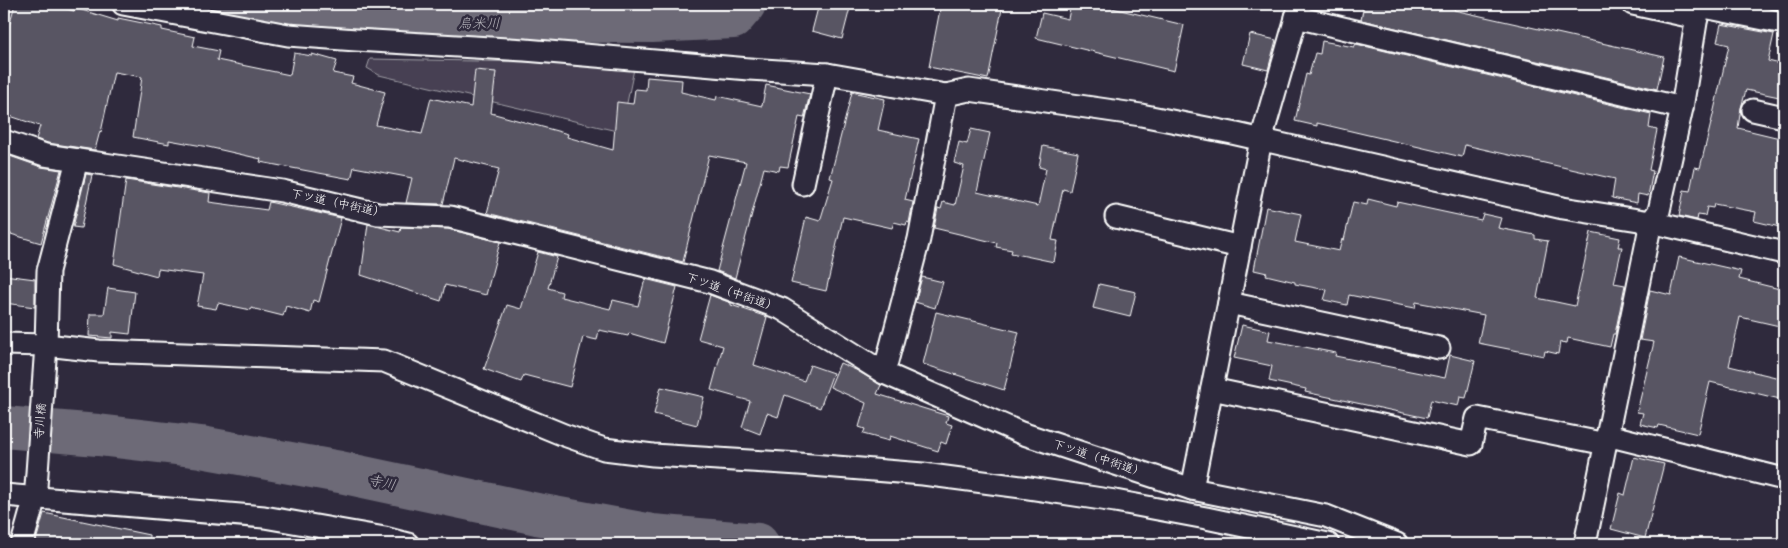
<svg xmlns="http://www.w3.org/2000/svg" width="1788" height="548" viewBox="0 0 1788 548" font-family="Mali,'Klee One',sans-serif">
<rect width="100%" height="100%" fill="#2f2a3d"/>
<filter id="ink" filterUnits="userSpaceOnUse"><feTurbulence type="fractalNoise" baseFrequency=".02" numOctaves="2"/><feDisplacementMap in="SourceGraphic" scale="10" xChannelSelector="R" yChannelSelector="G"/><feConvolveMatrix kernelMatrix="1 2 1 2 8 2 1 2 1" color-interpolation-filters="sRGB"/></filter>
<g filter="url(#ink)">
<!-- green -->
<polygon fill="#464152" stroke="#a2a0a8" points="370,59 635,64 621,132 379,75 367,68"/>
<g fill="none" stroke-linecap="round" stroke-linejoin="round">
<!-- river -->
<g stroke="#6d6a77" stroke-width="42">
<polyline points="208,4 261,11 441,23 492,21 652,22 733,18 745,4"/>
<polyline points="4,427 98,435 201,447 340,472 537,514 652,535 758,544"/>
</g>
</g>
<!-- building -->
<g fill="#595564" stroke="#fff">
<polygon points="15,4 50,4 74,11 75,8 118,21 118,18 162,27 162,30 195,37 193,46 219,51 217,60 290,75 294,53 312,56 312,54 337,61 333,73 353,77 351,83 385,92 376,125 422,134 431,98 471,107 475,70 496,72 491,113 568,134 567,137 613,150 617,102 633,104 635,89 646,90 647,77 682,80 681,92 716,100 717,96 762,106 766,85 810,94 804,118 799,117 788,167 780,166 779,171 764,168 735,278 717,271 746,162 709,155 683,262 487,213 499,169 454,158 443,204 406,203 412,178 354,167 351,179 260,162 261,159 208,147 169,140 169,144 133,137 142,77 114,72 101,132 100,131 95,150 48,143 36,139 40,126 4,114 4,44"/>
<polygon points="819,4 851,4 842,39 812,31"/>
<polygon points="941,4 1003,4 988,79 929,67"/>
<polygon points="1071,4 1095,4 1184,25 1174,71 1036,38 1042,13 1068,19"/>
<polygon points="1364,4 1435,4 1455,9 1454,10 1664,57 1657,89 1361,20"/>
<polygon points="1751,4 1781,4 1780,9"/>
<polygon points="1721,24 1774,34 1768,61 1784,65 1784,98 1746,90 1741,108 1738,128 1784,139 1784,228 1754,221 1756,212 1714,204 1713,208 1707,207 1705,216 1698,215 1697,220 1679,216 1684,190 1690,191 1695,167 1700,168 1712,119 1729,45 1717,42"/>
<polygon points="1250,34 1276,40 1268,70 1243,64"/>
<polygon points="1322,41 1354,47 1356,44 1651,114 1649,128 1657,130 1649,170 1653,171 1648,196 1638,194 1637,203 1612,198 1615,179 1465,145 1462,157 1317,123 1317,126 1295,121 1306,74 1309,75 1315,53 1320,54"/>
<polygon points="852,92 885,99 878,130 919,139 905,200 913,202 909,223 907,222 906,225 894,222 892,228 843,217 826,291 791,283 806,217 820,221 833,179 830,178"/>
<polygon points="971,129 990,133 977,192 1003,198 1038,206 1046,169 1039,167 1043,146 1078,153 1070,191 1063,189 1052,240 1058,241 1054,262 1011,253 1012,250 996,247 997,243 934,228 938,208 941,209 943,202 955,205 964,166 954,163 959,142 967,144"/>
<polygon points="4,154 41,167 61,170 41,243 4,232"/>
<polygon points="86,174 92,175 81,228 73,227"/>
<polygon points="126,180 210,193 209,202 267,210 269,202 341,218 319,302 313,300 310,313 286,306 283,316 251,308 251,310 218,303 216,309 197,306 203,275 158,269 157,276 114,264"/>
<polygon points="1368,199 1396,206 1397,202 1481,220 1483,214 1501,218 1498,228 1535,235 1535,239 1548,241 1537,298 1575,306 1591,232 1620,238 1618,247 1622,247 1614,283 1625,285 1615,334 1613,334 1610,347 1568,338 1567,343 1560,342 1558,354 1545,351 1544,356 1478,343 1484,315 1416,302 1415,308 1349,295 1347,305 1324,300 1327,290 1295,284 1295,282 1266,275 1267,273 1254,270 1266,207 1301,214 1295,242 1339,251 1342,239 1344,240 1353,202 1367,205"/>
<polygon points="368,224 400,232 401,227 448,229 500,242 486,295 445,285 441,301 361,275"/>
<polygon points="538,252 557,257 548,288 562,292 561,297 610,309 613,300 638,306 645,279 677,287 663,343 629,333 628,336 599,330 597,340 583,337 570,387 524,375 521,382 484,369 507,305 521,309"/>
<polygon points="1679,257 1741,271 1739,279 1784,290 1784,327 1740,317 1729,366 1784,379 1784,400 1710,382 1698,434 1659,425 1658,428 1640,424 1643,413 1637,412 1654,342 1640,340 1650,290 1671,295"/>
<polygon points="4,275 35,279 35,307 4,303"/>
<polygon points="922,277 943,282 935,308 915,302"/>
<polygon points="1099,284 1136,292 1130,317 1093,308"/>
<polygon points="108,288 135,292 130,334 112,332 112,338 89,336 90,314 104,314"/>
<polygon points="710,295 731,303 731,305 767,317 754,365 804,381 810,365 833,373 820,408 785,395 778,417 767,413 760,434 742,427 750,401 711,390 723,346 698,339"/>
<polygon points="936,312 1019,332 1004,390 923,364"/>
<polygon points="1242,325 1270,331 1268,340 1336,353 1335,356 1445,378 1450,355 1475,361 1466,398 1460,397 1458,406 1431,400 1427,418 1305,392 1306,389 1269,381 1272,366 1234,358"/>
<polygon points="840,363 856,370 881,385 877,394 948,416 946,423 952,425 946,444 941,442 938,451 890,436 889,441 863,434 865,429 859,427 866,403 830,387"/>
<polygon points="661,387 704,397 697,425 654,414"/>
<polygon points="1634,457 1664,464 1645,538 1611,529 1620,493 1625,495"/>
<polygon points="44,513 149,535 149,544 50,544 36,541"/>
</g>
<g fill="none" stroke-linecap="round" stroke-linejoin="round">
<!-- minor casing -->
<g stroke="#fff" stroke-width="25">
<g id="minor">
<polyline points="123,4 288,35 356,40 525,50 749,69 827,74 946,95 969,90 1141,115 1232,133 1563,208 1651,222 1784,253"/>
<polyline points="1633,4 1697,18"/>
<polyline points="1699,6 1784,23"/>
<polyline points="1296,17 1682,108"/>
<polyline points="1753,110 1784,117"/>
<polyline points="4,141 45,155 282,191 378,214 450,217 710,282 782,309 884,373 1021,433 1192,489 1326,516 1397,544"/>
<polyline points="803,184 827,74"/>
<polyline points="1116,217 1240,247"/>
<polyline points="1229,303 1439,348"/>
<polyline points="4,344 46,345 99,351 384,361 564,435 604,449 653,455 799,464 923,474 1029,488 1115,501 1206,518 1328,544"/>
<polyline points="884,373 919,239 946,95"/>
<polyline points="1212,389 1471,444 1477,418 1606,444"/>
<polyline points="1607,435 1784,479"/>
<polyline points="1192,489 1261,140 1300,4"/>
<polyline points="4,495 264,517 385,538 408,544"/>
<polyline points="22,544 35,497 36,487 46,345 48,271 77,160"/>
<polyline points="1585,544 1651,222 1659,211 1682,108 1699,4"/>
</g>
</g>
<!-- minor -->
<use href="#minor" stroke="#2f2a3d" stroke-width="21"/>
</g>
</g>
<g text-anchor="middle" stroke-width="5" stroke-linejoin="round" paint-order="stroke">
<!-- street labels -->
<g font-size="12" fill="#fff" stroke="#2f2a3d">
<text transform="translate(338 203) rotate(12)" y="4">下ツ道（中街道）</text>
<text transform="translate(732 292) rotate(19)" y="4">下ツ道（中街道）</text>
<text transform="translate(40 421) rotate(-86)" y="4">寺川橋</text>
<text transform="translate(1099 458) rotate(18)" y="4">下ツ道（中街道）</text>
</g>
<!-- water labels -->
<g font-size="14" font-style="italic" fill="#b6b4bb" stroke="#2f2a3d">
<text x="479" y="28">烏米川</text>
<text transform="translate(382 482) rotate(11)" y="5">寺川</text>
</g>
</g>
<!-- margin -->
<rect width="1788" height="548" fill="none" stroke="#2f2a3d" stroke-width="20"/>
<rect x="10" y="10" width="1768" height="528" fill="none" stroke="#fff" stroke-width="2" filter="url(#ink)"/>
</svg>
